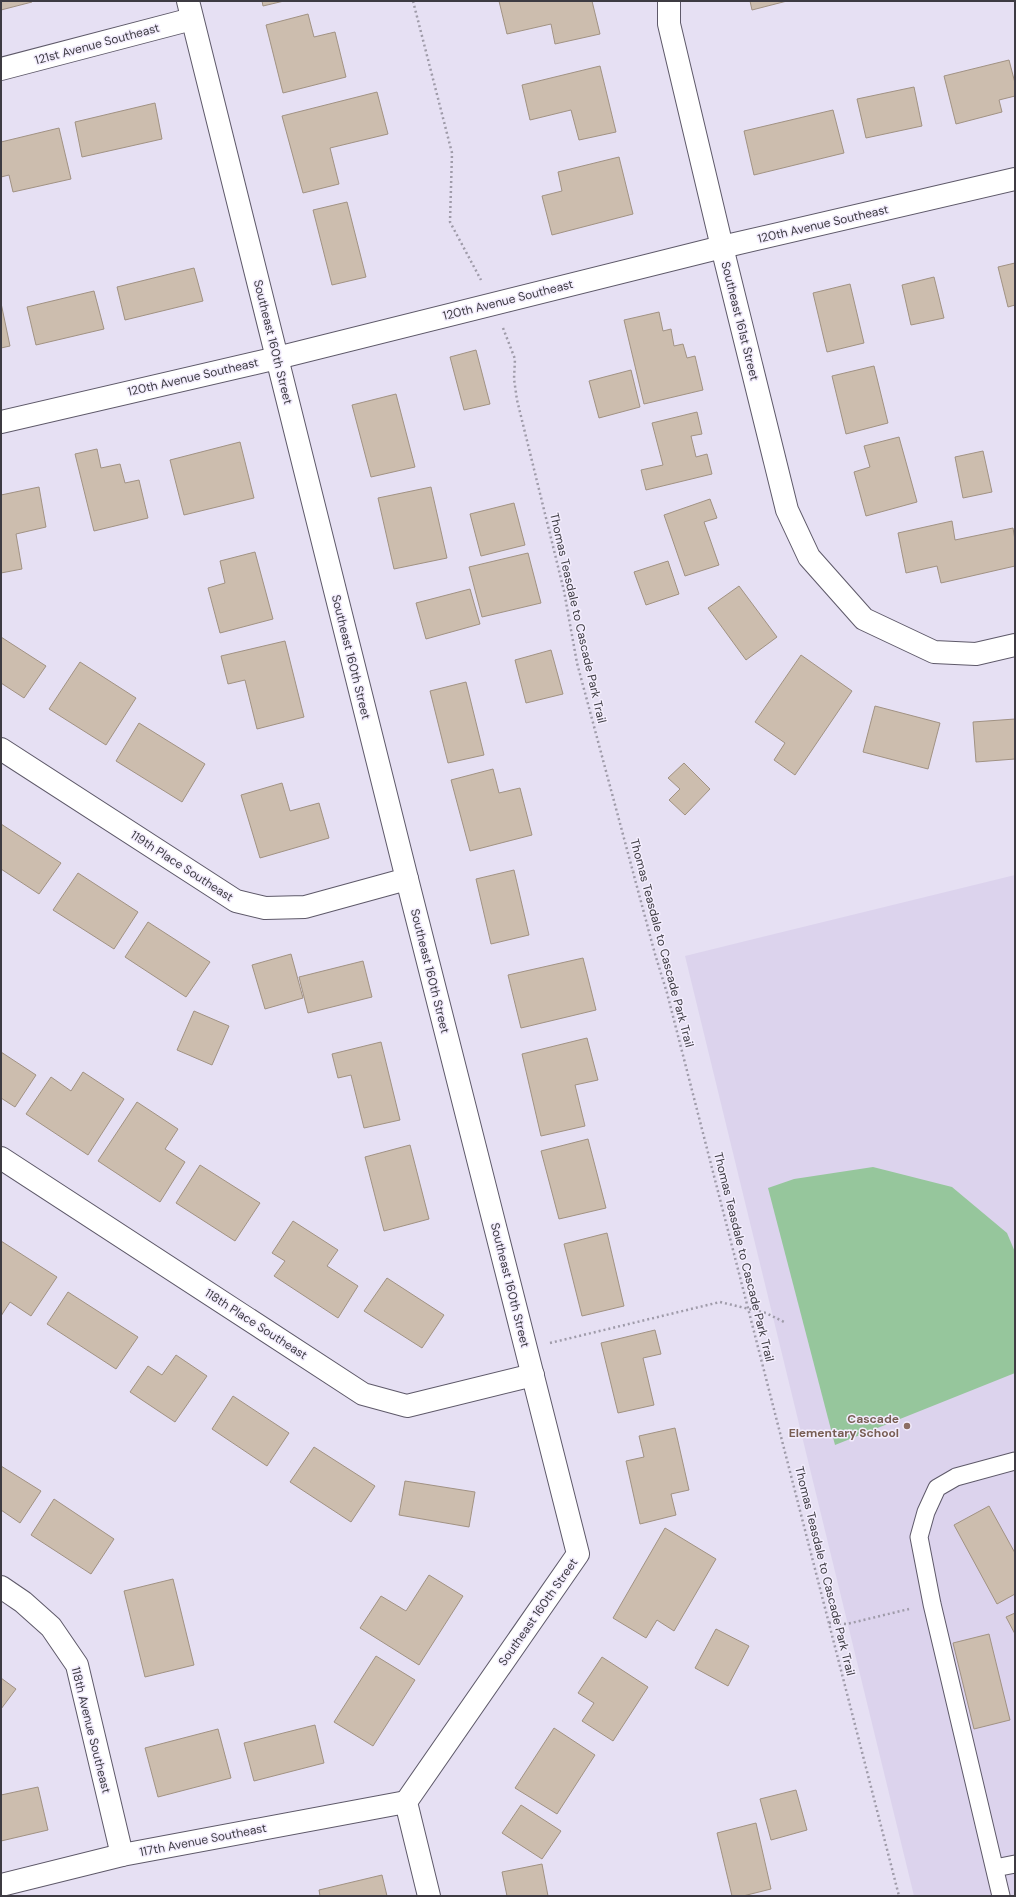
<svg xmlns="http://www.w3.org/2000/svg" width="1016" height="1897" viewBox="0 0 1016 1897" font-family="'DM Sans',sans-serif">
<rect width="100%" height="100%" fill="#e6e0f3"/>
<!-- built -->
<polygon fill="#dcd3ed" points="1015,875 1015,1896 914,1896 685,956"/>
<!-- green -->
<polygon fill="#96c69c" points="873,1167 952,1187 1007,1233 1015,1252 1015,1373 835,1445 768,1188 794,1179"/>
<!-- building -->
<g fill="#ccbdae" stroke="#a19283">
<polygon points="1,1 31,1 32,2 1,10"/>
<polygon points="262,1 284,1 263,6"/>
<polygon points="499,1 592,1 600,34 555,44 551,24 507,34"/>
<polygon points="750,1 787,1 752,10"/>
<polygon points="308,14 314,37 335,32 346,77 283,93 266,25"/>
<polygon points="1009,60 1015,83 1015,96 999,100 1002,112 956,124 944,76"/>
<polygon points="600,66 616,132 579,140 571,110 530,120 522,85"/>
<polygon points="914,87 922,126 866,138 857,99"/>
<polygon points="377,92 388,134 330,148 339,184 303,193 282,116"/>
<polygon points="155,103 162,139 82,157 75,122"/>
<polygon points="833,110 844,153 754,175 744,131"/>
<polygon points="59,128 71,179 13,192 9,175 1,177 1,142"/>
<polygon points="619,157 633,214 552,235 542,196 562,191 558,172"/>
<polygon points="347,202 366,277 332,285 313,210"/>
<polygon points="1015,263 1015,305 1008,307 998,267"/>
<polygon points="194,268 203,301 125,320 117,287"/>
<polygon points="934,277 944,318 911,325 902,285"/>
<polygon points="850,284 864,343 827,352 813,293"/>
<polygon points="94,291 104,329 36,345 27,307"/>
<polygon points="1,303 10,346 1,348"/>
<polygon points="659,312 663,331 671,329 674,346 683,344 687,358 695,356 703,390 644,404 624,320"/>
<polygon points="476,350 490,404 464,410 450,357"/>
<polygon points="874,366 888,423 846,434 832,376"/>
<polygon points="631,370 640,407 599,418 589,381"/>
<polygon points="396,394 415,467 371,477 352,405"/>
<polygon points="697,412 702,434 691,436 696,457 707,454 712,474 646,490 641,470 663,465 652,423"/>
<polygon points="899,437 917,502 866,516 854,472 870,467 864,446"/>
<polygon points="240,442 254,498 184,515 170,460"/>
<polygon points="97,449 101,468 120,464 125,483 139,480 148,518 94,531 75,454"/>
<polygon points="983,451 992,492 963,498 955,457"/>
<polygon points="39,487 46,527 16,534 22,569 1,573 1,495"/>
<polygon points="431,487 447,558 394,569 378,498"/>
<polygon points="710,499 717,518 704,522 719,565 685,576 664,515"/>
<polygon points="514,503 525,545 481,556 470,514"/>
<polygon points="952,521 955,540 1013,528 1015,540 1015,566 941,583 937,566 906,573 898,533"/>
<polygon points="255,552 273,619 220,633 208,588 225,583 220,561"/>
<polygon points="528,553 541,603 482,617 469,567"/>
<polygon points="668,561 679,594 646,605 634,572"/>
<polygon points="739,586 777,637 746,660 708,608"/>
<polygon points="470,589 480,624 426,639 416,603"/>
<polygon points="1,637 46,666 24,698 1,683"/>
<polygon points="285,641 304,717 257,729 245,680 228,684 221,656"/>
<polygon points="551,650 563,694 526,703 515,660"/>
<polygon points="801,655 852,691 795,775 774,760 785,743 755,722"/>
<polygon points="80,662 136,698 106,745 49,709"/>
<polygon points="466,682 484,755 448,763 430,691"/>
<polygon points="875,706 940,723 928,769 863,752"/>
<polygon points="1015,719 1015,759 976,762 973,722"/>
<polygon points="139,723 205,764 182,802 116,761"/>
<polygon points="684,763 710,789 685,815 669,800 680,789 668,778"/>
<polygon points="493,769 499,793 520,788 532,835 470,851 451,780"/>
<polygon points="282,783 290,811 319,803 329,838 260,858 241,795"/>
<polygon points="1,824 61,863 39,894 1,869"/>
<polygon points="514,870 529,935 491,944 476,879"/>
<polygon points="78,873 138,912 114,949 53,910"/>
<polygon points="148,922 210,962 186,997 125,957"/>
<polygon points="291,954 303,998 265,1009 252,965"/>
<polygon points="583,958 596,1010 521,1028 508,975"/>
<polygon points="363,961 372,997 308,1013 299,977"/>
<polygon points="194,1011 229,1026 212,1065 177,1050"/>
<polygon points="587,1038 598,1080 575,1085 585,1126 541,1136 522,1054"/>
<polygon points="381,1042 400,1120 364,1128 351,1075 338,1078 332,1054"/>
<polygon points="1,1052 36,1075 15,1107 1,1098"/>
<polygon points="83,1072 124,1099 88,1155 26,1114 51,1077 71,1091"/>
<polygon points="137,1102 178,1129 165,1149 185,1162 160,1202 98,1161"/>
<polygon points="588,1139 606,1208 559,1219 541,1151"/>
<polygon points="410,1145 429,1219 384,1231 365,1157"/>
<polygon points="200,1165 260,1203 235,1241 176,1203"/>
<polygon points="293,1221 338,1250 327,1266 358,1286 338,1318 274,1276 285,1261 272,1253"/>
<polygon points="607,1233 624,1306 582,1316 564,1244"/>
<polygon points="1,1241 57,1277 31,1316 10,1302 1,1316"/>
<polygon points="387,1278 444,1315 422,1348 364,1311"/>
<polygon points="68,1292 138,1337 116,1369 47,1324"/>
<polygon points="655,1330 661,1354 643,1358 654,1405 618,1413 601,1343"/>
<polygon points="176,1355 207,1376 175,1422 130,1392 148,1366 162,1375"/>
<polygon points="233,1396 289,1433 267,1466 212,1429"/>
<polygon points="675,1428 689,1490 671,1494 676,1515 640,1524 626,1461 644,1457 639,1436"/>
<polygon points="314,1447 375,1486 351,1522 290,1482"/>
<polygon points="1,1466 41,1491 20,1523 1,1510"/>
<polygon points="405,1481 475,1492 469,1527 399,1515"/>
<polygon points="54,1499 114,1539 91,1574 31,1535"/>
<polygon points="989,1506 1015,1553 1015,1594 997,1604 954,1525"/>
<polygon points="665,1528 716,1559 674,1631 657,1620 646,1638 613,1618"/>
<polygon points="429,1575 463,1596 419,1665 360,1628 381,1596 406,1611"/>
<polygon points="173,1579 194,1665 145,1677 124,1591"/>
<polygon points="1015,1613 1015,1634 1006,1617"/>
<polygon points="716,1629 749,1646 728,1686 695,1668"/>
<polygon points="989,1634 1010,1720 974,1729 953,1643"/>
<polygon points="376,1656 415,1680 373,1746 334,1722"/>
<polygon points="602,1657 648,1687 613,1741 582,1721 594,1703 578,1693"/>
<polygon points="1,1678 16,1689 1,1709"/>
<polygon points="315,1725 324,1763 254,1781 244,1743"/>
<polygon points="554,1728 595,1755 557,1814 515,1788"/>
<polygon points="218,1729 231,1778 158,1797 145,1748"/>
<polygon points="38,1787 48,1830 1,1841 1,1795"/>
<polygon points="796,1790 807,1830 771,1840 760,1799"/>
<polygon points="521,1805 561,1831 542,1859 502,1833"/>
<polygon points="756,1823 771,1889 743,1896 732,1896 717,1833"/>
<polygon points="542,1864 548,1896 507,1896 502,1872"/>
<polygon points="382,1875 387,1896 320,1896 319,1890"/>
</g>
<g fill="none" stroke-linecap="round" stroke-linejoin="round">
<!-- lane casing -->
<g stroke="#5e5969" stroke-width="19">
<g id="lane">
<polyline points="995,1868 1015,1864"/>
<polyline points="1001,1896 932,1604 919,1537 926,1512 937,1488 956,1477 1015,1461"/>
</g>
</g>
<!-- street casing -->
<g stroke="#5e5969" stroke-width="24">
<g id="street">
<polyline points="188,1 407,879 578,1554 406,1802 429,1896"/>
<polyline points="669,1 669,24 722,247 787,510 809,557 864,619 934,652 976,654 1015,645"/>
<polyline points="1,69 192,19"/>
<polyline points="1,422 277,358 722,247 1015,179"/>
<polyline points="1,749 236,901 265,908 305,907 407,879"/>
<polyline points="1,1158 363,1394 407,1406 533,1375"/>
<polyline points="1,1587 23,1602 51,1627 77,1665 122,1855"/>
<polyline points="1,1885 122,1855 406,1802"/>
</g>
</g>
<!-- path -->
<g stroke="#9f9ba9" stroke-width="2.5" stroke-dasharray="2 3" stroke-linecap="butt">
<polyline points="413,1 452,153 450,222 481,280"/>
<polyline points="503,328 515,359 514,379 517,400 564,591 577,663 655,954 667,993 899,1896"/>
<polyline points="550,1343 720,1302 766,1313 786,1323"/>
<polyline points="829,1623 847,1624 909,1609"/>
</g>
<!-- lane -->
<use href="#lane" stroke="#fff" stroke-width="17"/>
<!-- street -->
<use href="#street" stroke="#fff" stroke-width="22"/>
</g>
<!-- markers -->
<circle fill="#8d6e63" stroke="#f3edfd" stroke-width="1.5" cx="907" cy="1426" r="4"/>
<g text-anchor="middle" stroke-width="3" stroke-linejoin="round" paint-order="stroke">
<!-- street labels -->
<g font-size="12" fill="#3d3b42" stroke="#f3edfd">
<text transform="translate(97 44) rotate(-15)" y="4">121st Avenue Southeast</text>
<text transform="translate(823 224) rotate(-13)" y="4">120th Avenue Southeast</text>
<text transform="translate(508 300) rotate(-14)" y="4">120th Avenue Southeast</text>
<text transform="translate(740 321) rotate(76)" y="4">Southeast 161st Street</text>
<text transform="translate(273 342) rotate(76)" y="4">Southeast 160th Street</text>
<text transform="translate(193 377) rotate(-13)" y="4">120th Avenue Southeast</text>
<text transform="translate(578 618) rotate(77)" y="4">Thomas Teasdale to Cascade Park Trail</text>
<text transform="translate(351 657) rotate(76)" y="4">Southeast 160th Street</text>
<text transform="translate(182 866) rotate(33)" y="4">119th Place Southeast</text>
<text transform="translate(662 943) rotate(75)" y="4">Thomas Teasdale to Cascade Park Trail</text>
<text transform="translate(430 971) rotate(76)" y="4">Southeast 160th Street</text>
<text transform="translate(744 1257) rotate(76)" y="4">Thomas Teasdale to Cascade Park Trail</text>
<text transform="translate(510 1285) rotate(76)" y="4">Southeast 160th Street</text>
<text transform="translate(256 1324) rotate(33)" y="4">118th Place Southeast</text>
<text transform="translate(825 1571) rotate(76)" y="4">Thomas Teasdale to Cascade Park Trail</text>
<text transform="translate(538 1612) rotate(-55)" y="4">Southeast 160th Street</text>
<text transform="translate(91 1730) rotate(76)" y="4">118th Avenue Southeast</text>
<text transform="translate(203 1840) rotate(-11)" y="4">117th Avenue Southeast</text>
</g>
<!-- education labels -->
<g font-size="12" font-weight="bold" fill="#785e54" stroke="#f3edfd" text-anchor="end">
<text x="899" y="1423">Cascade<tspan x="899" dy="14">Elementary School</tspan></text>
</g>
</g>
<!-- border -->
<rect width="1016" height="1897" fill="none" stroke="#3d3b42" stroke-width="4"/>
</svg>
